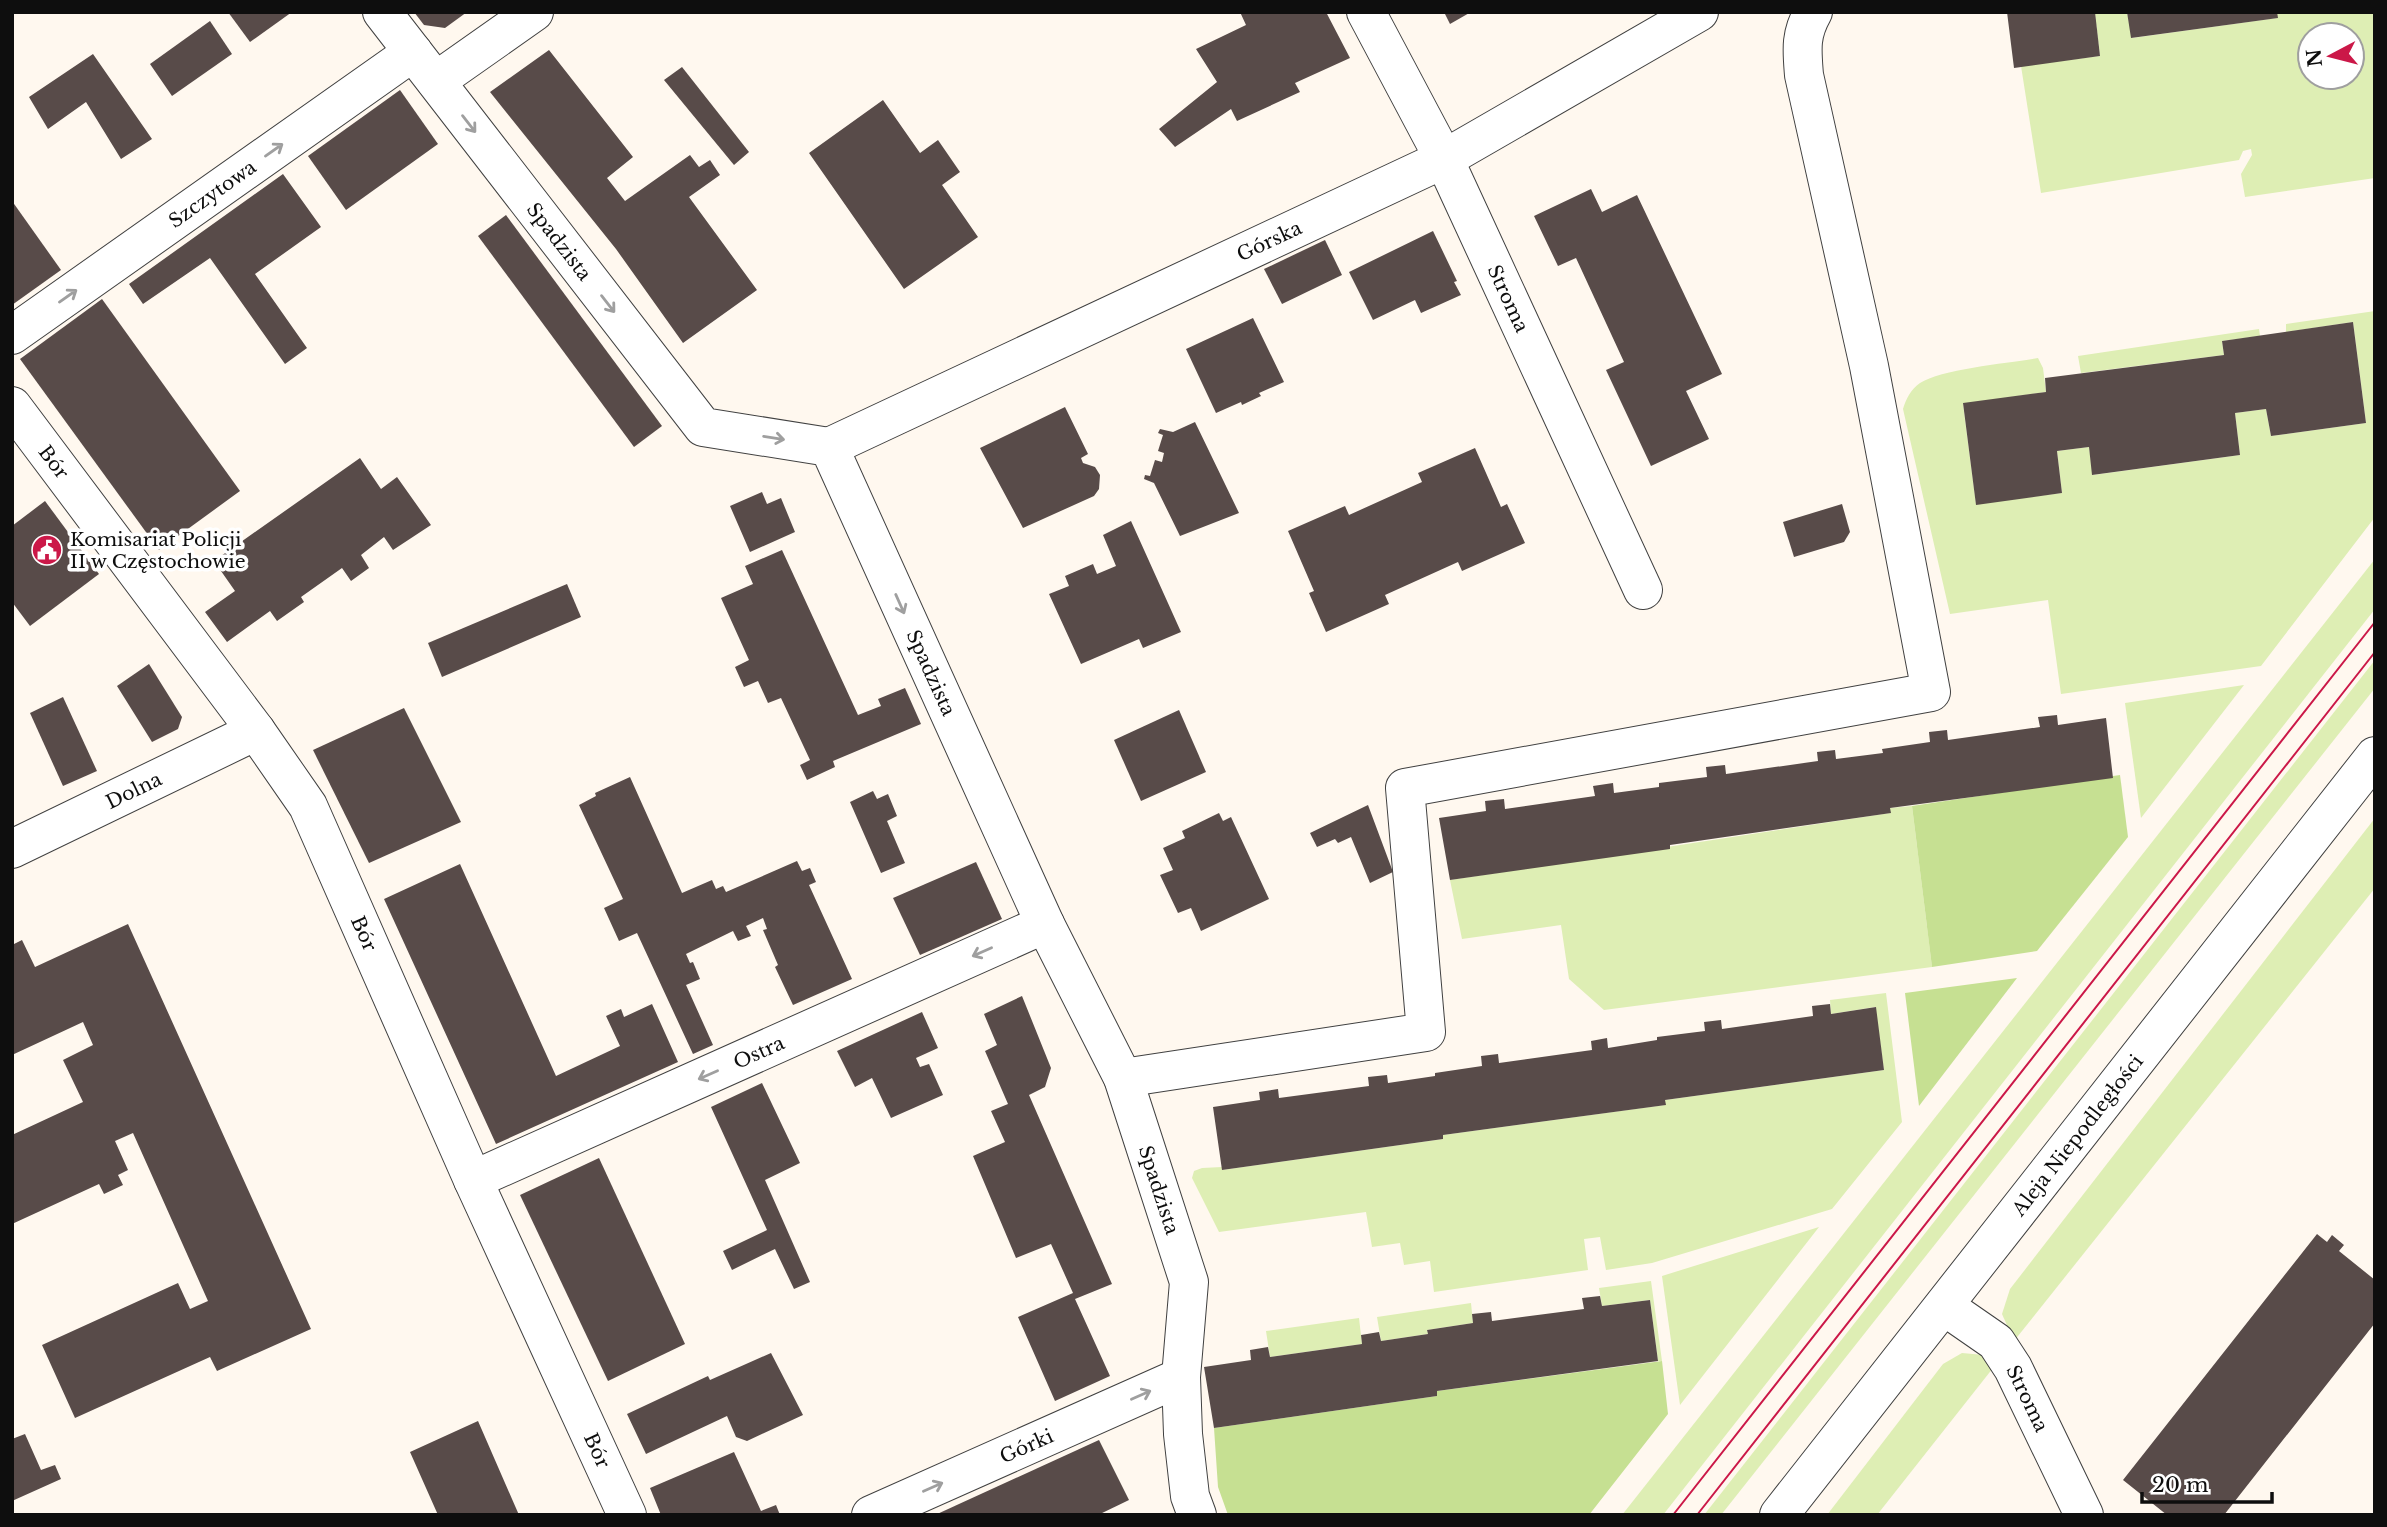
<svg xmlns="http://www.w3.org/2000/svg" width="2387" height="1527" viewBox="0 0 2387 1527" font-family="'Libre Baskerville',serif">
<rect width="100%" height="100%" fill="#fff8ef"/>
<!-- green -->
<g fill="#deeeb4" fill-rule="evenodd">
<path d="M2109,12H2127L2132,38L2277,18V12H2375V178L2245,197L2241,174L2252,155L2251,149L2243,151L2239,160L2041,193L2021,66L2100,56L2095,14ZM2310,35H2352V77H2310Z"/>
<path d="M2375,311V517L2261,666L2061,694L2048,600L1950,614L1903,409C1906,399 1911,389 1920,383C1941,369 2010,363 2038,358L2043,368L2046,392L1963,404L1976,504L2062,493L2057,451L2089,447L2093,475L2240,455L2235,413L2266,409L2271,436L2366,423L2353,322L2286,332V324Z"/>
<polygon points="2259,329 2260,336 2222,341 2224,355 2081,373 2078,356"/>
<polygon points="2375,559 2375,609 1663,1515 1622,1515"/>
<polygon points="2375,660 2375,688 1721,1515 1704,1515"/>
<polygon points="2244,685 2141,818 2125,703"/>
<polygon points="1912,806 1932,967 1604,1010 1569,979 1561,925 1462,939 1450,880 1890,813 1890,808"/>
<polygon points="2375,818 2375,888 2014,1341 2002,1314 2010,1289"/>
<polygon points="1886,993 1902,1122 1832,1209 1652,1263 1606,1270 1600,1237 1584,1239 1588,1270 1434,1292 1430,1261 1404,1265 1400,1243 1372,1247 1366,1212 1219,1232 1192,1178 1194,1171 1202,1168 1222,1167 1222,1170 1443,1139 1443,1135 1665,1105 1665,1100 1884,1070 1875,1007 1831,1014 1830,1000"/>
<polygon points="1819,1227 1680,1405 1662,1276"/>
<polygon points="1651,1281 1662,1361 1658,1361 1650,1300 1602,1306 1599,1288"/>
<polygon points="1471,1303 1473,1323 1427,1330 1428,1334 1381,1341 1377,1317"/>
<polygon points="1359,1318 1362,1344 1270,1357 1266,1331"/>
<polygon points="1962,1353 1984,1355 1993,1368 1877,1515 1827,1515 1943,1364"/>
</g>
<!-- forest -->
<g fill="#c6e092">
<polygon points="2120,775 2128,837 2037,951 1932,967 1912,806"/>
<polygon points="2017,978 1919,1106 1905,993"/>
<polygon points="1662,1361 1668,1414 1589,1515 1228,1515 1218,1487 1214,1428 1437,1396 1437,1391"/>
</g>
<!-- building -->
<g fill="#584b49">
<polygon points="228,12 292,12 250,42"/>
<polygon points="414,12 467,12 445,28 424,25"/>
<polygon points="1240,12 1326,12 1350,58 1295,83 1300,92 1237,121 1231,109 1175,147 1159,129 1217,82 1196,49 1246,25"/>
<polygon points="1444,12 1471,12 1450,24"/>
<polygon points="2007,12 2095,12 2100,56 2014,68"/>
<polygon points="2127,12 2277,12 2278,18 2131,38"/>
<polygon points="210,21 232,54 172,96 150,64"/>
<polygon points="549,50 633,157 607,178 625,201 690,155 699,167 710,160 720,175 689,197 757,290 683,343 616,249 490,92"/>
<polygon points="93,54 152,139 121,159 86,102 48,129 29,97"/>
<polygon points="682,67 749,152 734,165 664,80"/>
<polygon points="400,90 438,144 346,210 308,156"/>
<polygon points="883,100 920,153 938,140 960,172 942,185 978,237 904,289 809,153"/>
<polygon points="283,174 321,227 255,274 307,348 285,364 210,258 143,304 129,284"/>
<polygon points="1591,189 1602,212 1637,195 1722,374 1686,391 1709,439 1651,466 1606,370 1624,362 1576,258 1558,266 1534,216"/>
<polygon points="12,201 61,270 12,305"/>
<polygon points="506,215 662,426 634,447 478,236"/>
<polygon points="1433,231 1457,281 1454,282 1461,295 1421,313 1415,300 1373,320 1349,272"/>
<polygon points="1325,240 1342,275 1282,304 1264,269"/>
<polygon points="102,299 240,491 159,550 20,359"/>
<polygon points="1253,318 1284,382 1259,393 1261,396 1242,405 1241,402 1216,413 1186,349"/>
<polygon points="2353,322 2366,423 2271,436 2266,409 2235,413 2240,455 2092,475 2089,447 2057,451 2062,493 1976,505 1963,403 2046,392 2045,378 2224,355 2222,341"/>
<polygon points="1065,407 1088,454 1081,458 1083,463 1095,467 1100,475 1099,489 1094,496 1023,528 980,448"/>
<polygon points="1195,422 1239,513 1180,536 1154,483 1144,479 1145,475 1150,476 1155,460 1162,462 1164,453 1158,451 1163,435 1158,433 1160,429 1173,432"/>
<polygon points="1475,448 1501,507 1507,504 1525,543 1462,571 1458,562 1385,595 1389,604 1326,632 1309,593 1314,591 1288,531 1345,506 1349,515 1422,482 1418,473"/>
<polygon points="360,458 381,489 397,477 431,525 393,550 384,537 361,555 369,568 351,581 342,568 301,597 304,602 277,621 270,611 227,642 205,612 235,591 214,561"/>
<polygon points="762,492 767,504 781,498 795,532 750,552 730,506"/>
<polygon points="45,501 99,574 30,626 12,602 12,526"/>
<polygon points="1842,504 1850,532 1844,542 1794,557 1783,522"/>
<polygon points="1131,521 1181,632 1143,648 1139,639 1081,664 1049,594 1069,586 1065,576 1093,564 1097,574 1116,566 1103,535"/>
<polygon points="782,550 858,715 881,706 878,699 905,688 921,724 833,761 835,767 807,780 800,765 810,760 781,698 768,703 758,681 744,687 735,667 749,660 721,598 753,584 745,566"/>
<polygon points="567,584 581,617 442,677 428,643"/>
<polygon points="149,664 182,717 178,729 152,742 117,686"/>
<polygon points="63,697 97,771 63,786 30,713"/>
<polygon points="404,708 461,822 369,863 313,750"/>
<polygon points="1179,710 1206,772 1141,801 1114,740"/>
<polygon points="2057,715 2058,725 2106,718 2113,778 1890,808 1891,813 1670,845 1670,849 1450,880 1439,818 1486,811 1485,801 1504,799 1505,809 1595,796 1593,786 1613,783 1614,793 1659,787 1659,783 1707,777 1706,767 1725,765 1726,774 1818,761 1817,752 1835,750 1836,759 1883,753 1882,749 1930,742 1929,732 1947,730 1948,740 2040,727 2038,717"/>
<polygon points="630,777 682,893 712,880 716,889 723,886 726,892 797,861 802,871 810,868 816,882 809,885 852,979 793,1005 775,967 778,965 763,930 767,929 763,918 746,926 751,936 738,941 733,931 686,954 690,963 693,962 700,979 686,985 713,1045 693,1054 637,933 619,941 604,908 623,899 579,805 596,796 595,793"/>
<polygon points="873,791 877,799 888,794 897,816 887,821 905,863 881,873 850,802"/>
<polygon points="1368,805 1393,872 1370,883 1351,837 1338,843 1335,839 1317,847 1310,833"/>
<polygon points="1219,813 1223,821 1231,817 1269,899 1201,931 1191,908 1178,913 1160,875 1173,870 1163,848 1185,838 1182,831"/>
<polygon points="976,862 1002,919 920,955 893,898"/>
<polygon points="460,864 556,1076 620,1046 606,1016 621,1009 624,1017 652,1004 678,1062 496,1144 384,899"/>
<polygon points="128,924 311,1329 217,1371 210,1357 75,1418 42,1345 178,1283 190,1309 208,1301 133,1133 115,1141 128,1170 118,1175 123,1185 104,1194 99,1184 12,1224 12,1135 83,1102 63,1060 93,1045 83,1022 12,1055 12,945 22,940 35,967"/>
<polygon points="1022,996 1051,1068 1045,1087 1029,1095 1112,1284 1075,1299 1110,1376 1055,1401 1018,1317 1073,1293 1051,1244 1016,1258 973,1156 1005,1142 991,1111 1008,1104 985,1051 997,1045 984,1014"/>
<polygon points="1830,1004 1831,1014 1876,1007 1884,1070 1665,1100 1666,1105 1443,1135 1443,1139 1222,1170 1213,1107 1260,1100 1259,1092 1278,1089 1279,1098 1369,1086 1368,1077 1387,1075 1388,1083 1435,1076 1435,1073 1482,1066 1481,1056 1498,1054 1499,1063 1592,1050 1591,1041 1607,1038 1608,1048 1657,1040 1657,1037 1705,1031 1704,1022 1721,1020 1722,1029 1813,1016 1812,1006"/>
<polygon points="922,1012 938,1048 916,1058 920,1067 929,1064 943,1095 891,1118 872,1078 855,1087 837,1051"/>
<polygon points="762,1083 800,1163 765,1180 810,1282 794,1289 775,1249 732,1270 723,1251 767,1230 711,1107"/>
<polygon points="599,1158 685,1344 608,1381 520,1195"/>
<polygon points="2317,1234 2327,1242 2332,1235 2344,1245 2339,1251 2375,1280 2375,1323 2224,1515 2167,1515 2123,1480"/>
<polygon points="1600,1296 1602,1306 1650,1300 1658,1361 1437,1391 1437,1396 1214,1428 1204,1367 1251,1360 1250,1350 1268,1347 1270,1357 1362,1344 1361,1335 1379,1332 1381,1341 1428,1334 1427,1330 1473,1323 1472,1314 1491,1312 1492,1321 1584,1309 1582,1298"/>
<polygon points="771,1353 803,1415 747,1441 736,1437 727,1416 646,1454 627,1414 708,1376 710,1380"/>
<polygon points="478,1421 512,1499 519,1515 438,1515 410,1452"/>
<polygon points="25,1434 41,1470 55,1465 61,1479 12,1501 12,1439"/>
<polygon points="1099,1440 1129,1500 1098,1515 935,1515"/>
<polygon points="734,1452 761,1511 776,1505 780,1515 661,1515 650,1488"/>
</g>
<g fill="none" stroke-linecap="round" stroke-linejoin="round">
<!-- minor casing -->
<g stroke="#414141" stroke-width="40">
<g id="minor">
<path id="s1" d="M382,12L703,427L829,447L1045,924L1123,1078L1189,1282L1181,1377L1183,1434L1190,1496L1197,1515"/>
<path id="s2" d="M1366,12L1444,159L1643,590"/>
<polyline points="436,81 534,12"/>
<path id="s3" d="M12,335L413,52"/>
<path id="s4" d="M12,406L256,731L308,806L473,1180L627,1515"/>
<path id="s5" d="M829,447L1444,159L1699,12"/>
<path id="s6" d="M12,849L256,731"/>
<path d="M1123,1078L1426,1032L1405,788L1931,692L1869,366L1804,75C1802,50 1800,35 1813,12"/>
<path id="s7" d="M473,1180L1045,924"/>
<path id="s8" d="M1944,1306L1996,1342L2013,1368L2084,1515"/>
<path id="s9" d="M871,1515L1181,1377"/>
<path id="s10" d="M1779,1515L2375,756"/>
</g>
</g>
<!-- minor -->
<use href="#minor" stroke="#fff" stroke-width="38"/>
<!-- tram -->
<g stroke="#cb1848" stroke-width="2">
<polyline points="1673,1515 2375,622"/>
<polyline points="1697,1515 2375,652"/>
</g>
</g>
<!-- one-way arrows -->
<defs><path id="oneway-shaft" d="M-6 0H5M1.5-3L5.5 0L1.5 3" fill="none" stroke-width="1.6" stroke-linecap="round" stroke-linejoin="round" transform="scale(1.75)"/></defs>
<g stroke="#9f9f9f">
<use href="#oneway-shaft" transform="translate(469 124) rotate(52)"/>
<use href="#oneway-shaft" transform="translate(274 150) rotate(-35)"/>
<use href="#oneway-shaft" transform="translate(68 296) rotate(-35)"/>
<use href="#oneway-shaft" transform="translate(608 304) rotate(52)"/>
<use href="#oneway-shaft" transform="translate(774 438) rotate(9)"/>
<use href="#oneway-shaft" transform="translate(900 604) rotate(66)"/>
<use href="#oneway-shaft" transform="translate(982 952) rotate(156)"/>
<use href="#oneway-shaft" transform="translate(708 1075) rotate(156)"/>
<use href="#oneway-shaft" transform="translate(1141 1395) rotate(-24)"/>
<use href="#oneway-shaft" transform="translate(933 1487) rotate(-24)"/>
</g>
<!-- icons -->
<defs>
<g id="civic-disc" transform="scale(1.575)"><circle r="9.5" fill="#cb1848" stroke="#fff"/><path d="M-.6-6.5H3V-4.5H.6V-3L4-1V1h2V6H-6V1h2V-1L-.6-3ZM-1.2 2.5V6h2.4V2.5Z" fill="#fff"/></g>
</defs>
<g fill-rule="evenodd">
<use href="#civic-disc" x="47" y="550"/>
</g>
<g text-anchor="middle" stroke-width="7" stroke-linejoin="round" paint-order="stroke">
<!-- street labels -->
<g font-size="19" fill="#0e0e0e" stroke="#fff">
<text dy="7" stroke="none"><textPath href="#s3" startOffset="245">Szczytowa</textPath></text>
<text dy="7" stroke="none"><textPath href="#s1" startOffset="290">Spadzista</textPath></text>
<text dy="7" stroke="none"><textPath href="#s5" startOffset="486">Górska</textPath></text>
<text dy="7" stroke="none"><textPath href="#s2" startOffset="320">Stroma</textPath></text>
<text dy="7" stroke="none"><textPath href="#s4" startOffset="70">Bór</textPath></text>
<text dy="7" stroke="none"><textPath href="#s1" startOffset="900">Spadzista</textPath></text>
<text dy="7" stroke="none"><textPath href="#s6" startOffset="135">Dolna</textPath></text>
<text dy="7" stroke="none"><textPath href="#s4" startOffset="637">Bór</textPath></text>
<text dy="7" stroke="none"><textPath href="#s7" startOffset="313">Ostra</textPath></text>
<text dy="7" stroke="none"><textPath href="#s10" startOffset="483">Aleja Niepodległości</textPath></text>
<text dy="7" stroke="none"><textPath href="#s1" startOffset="1466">Spadzista</textPath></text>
<text dy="7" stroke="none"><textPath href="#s8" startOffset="128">Stroma</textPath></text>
<text dy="7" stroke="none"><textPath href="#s9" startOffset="170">Górki</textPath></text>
<text dy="7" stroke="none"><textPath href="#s4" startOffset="1204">Bór</textPath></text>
</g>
<!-- poi labels -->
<g font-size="19" fill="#0e0e0e" stroke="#fff" text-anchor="start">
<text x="70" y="546">Komisariat Policji<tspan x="70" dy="22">II w Częstochowie</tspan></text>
</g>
</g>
<!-- border -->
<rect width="2387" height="1527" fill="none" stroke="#0e0e0e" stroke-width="28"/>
<!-- north arrow -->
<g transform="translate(2331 56) rotate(263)"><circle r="33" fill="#ffffff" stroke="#9f9f9f" stroke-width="2"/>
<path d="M0-5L12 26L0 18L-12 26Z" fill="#cb1848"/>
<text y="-10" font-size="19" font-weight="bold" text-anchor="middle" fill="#0e0e0e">N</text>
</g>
<!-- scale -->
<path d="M2142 1492v10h130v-10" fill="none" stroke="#0e0e0e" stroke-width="3.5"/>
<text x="2152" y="1492" font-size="21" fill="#0e0e0e" stroke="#ffffff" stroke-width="5" paint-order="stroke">20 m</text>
</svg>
